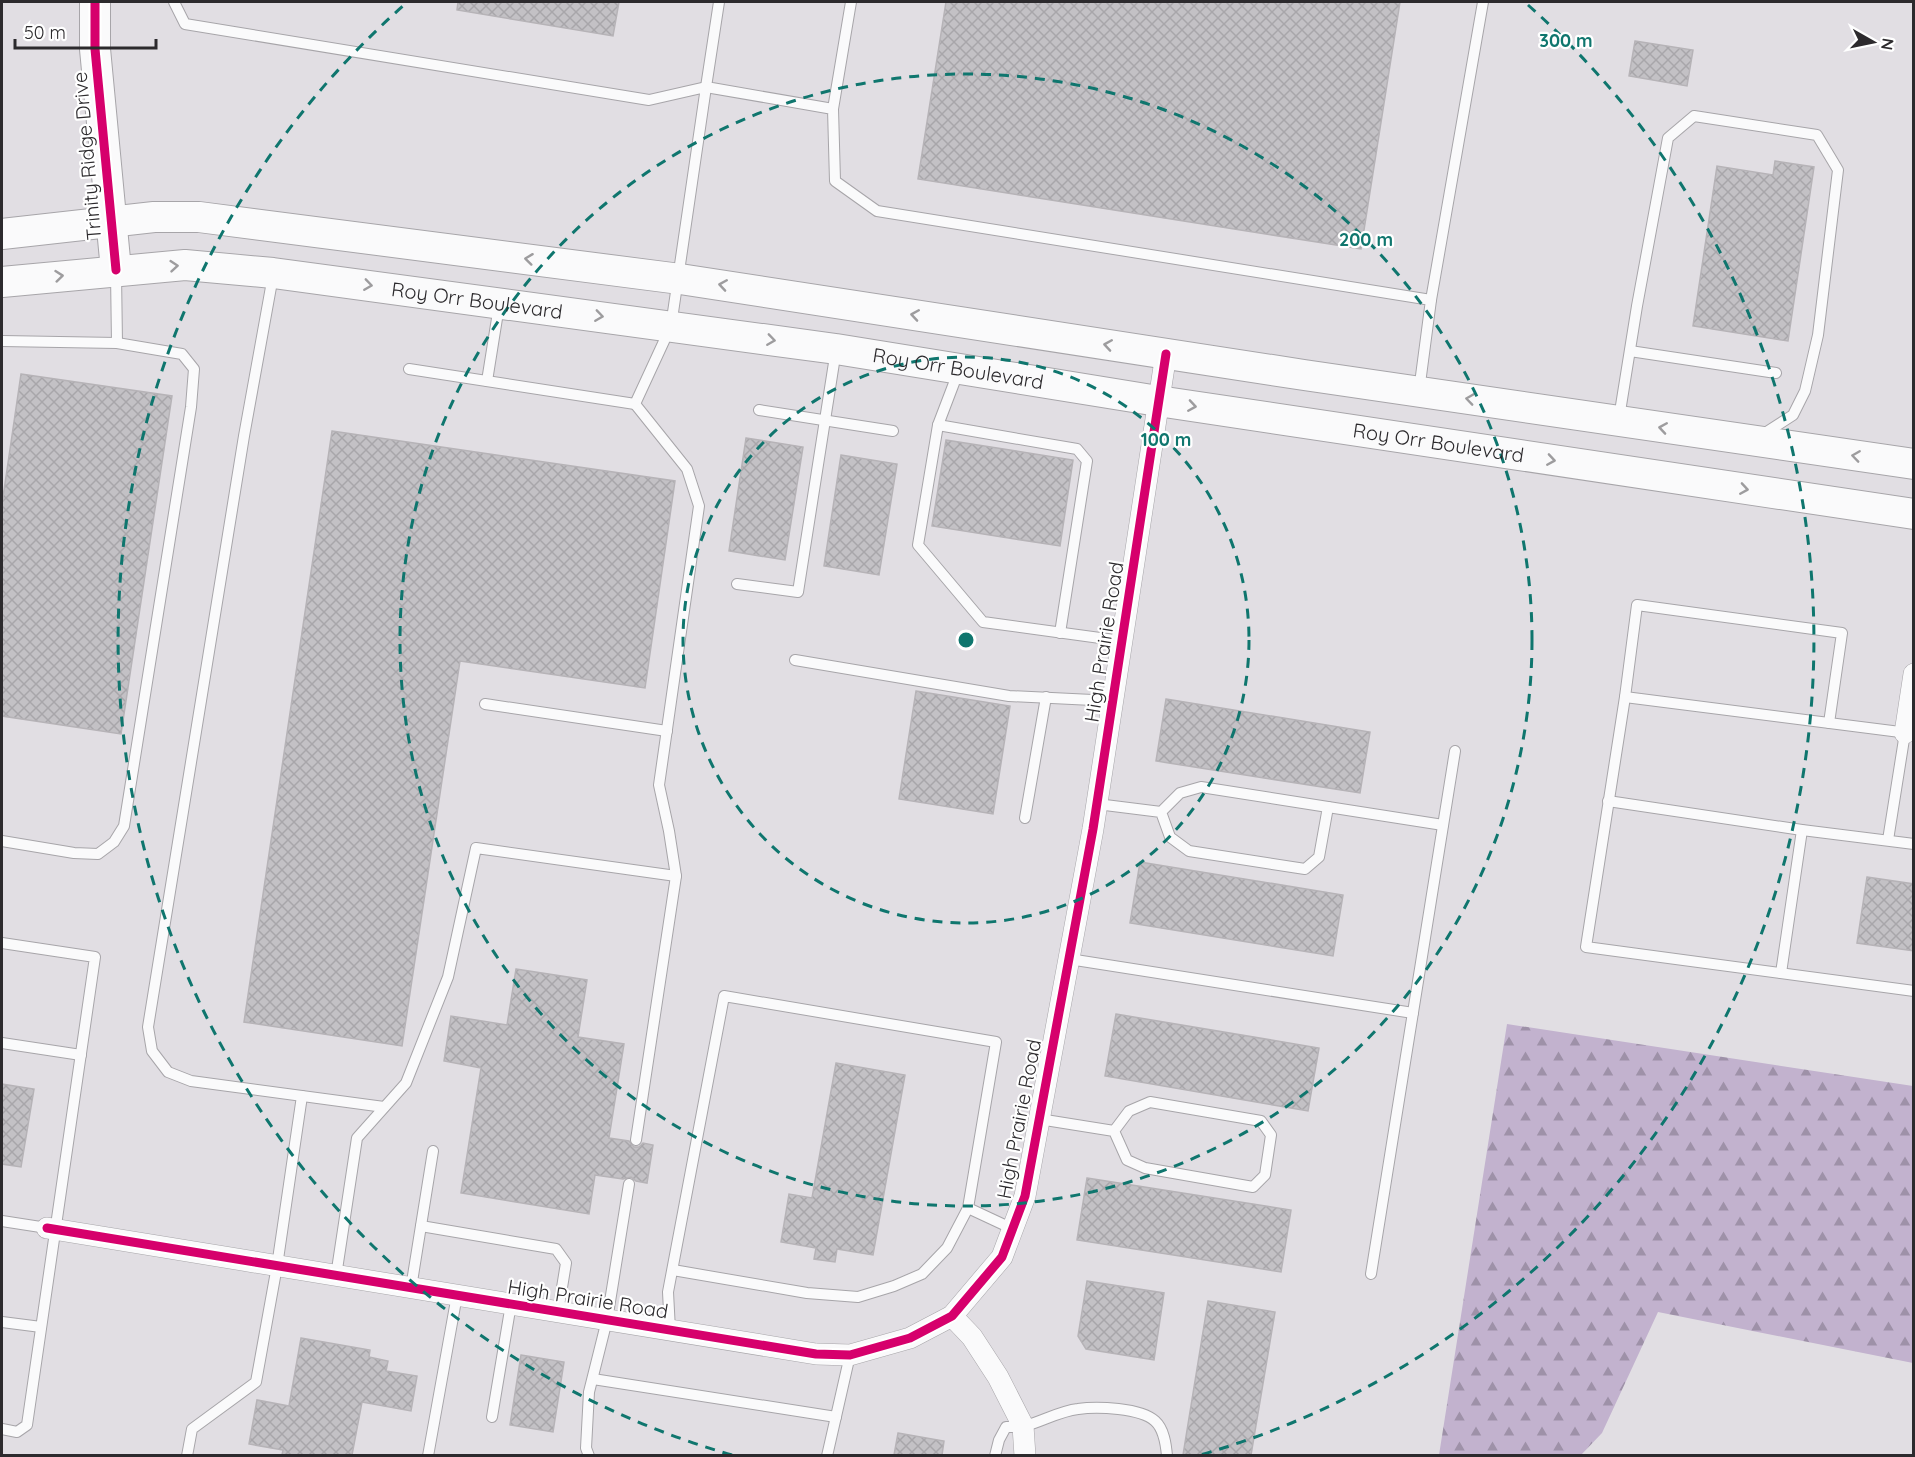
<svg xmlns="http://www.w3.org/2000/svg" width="1915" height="1457" viewBox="0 0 1915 1457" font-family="Quicksand,sans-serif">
<defs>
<pattern id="forest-firs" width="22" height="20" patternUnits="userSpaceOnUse" patternTransform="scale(1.5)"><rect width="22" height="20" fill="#c2b2ce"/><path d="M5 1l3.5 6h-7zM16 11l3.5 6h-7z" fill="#9e91a8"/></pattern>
<pattern id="building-cross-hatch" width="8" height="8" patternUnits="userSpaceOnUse" patternTransform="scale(1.5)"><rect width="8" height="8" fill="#c3c1c5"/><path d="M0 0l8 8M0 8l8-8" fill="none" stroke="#a8a6aa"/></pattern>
</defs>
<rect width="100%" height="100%" fill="#e1dee3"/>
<!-- forest -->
<polygon fill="url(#forest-firs)" points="1507,1024 1913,1086 1913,1363 1658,1312 1602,1433 1581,1455 1439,1455"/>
<!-- building -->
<g fill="url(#building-cross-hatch)" stroke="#b6b3b7" stroke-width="1.5">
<polygon points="458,2 619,2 613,36 457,10"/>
<polygon points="946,2 1400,2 1361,249 918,179"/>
<polygon points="1635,41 1693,50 1687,86 1629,76"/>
<polygon points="1775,161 1814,167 1788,341 1693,326 1717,166 1773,175"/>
<polygon points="21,374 172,396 121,734 2,716 2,504"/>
<polygon points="332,431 675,481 645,688 460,661 402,1046 244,1022"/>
<polygon points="746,438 803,447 785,560 729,551"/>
<polygon points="946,440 1073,460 1060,546 932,526"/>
<polygon points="841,455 897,464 879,575 824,566"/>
<polygon points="916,691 1010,706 993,814 899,799"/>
<polygon points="1166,699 1370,732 1360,793 1156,761"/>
<polygon points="1140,862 1343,895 1333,956 1130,923"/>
<polygon points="1867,877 1914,884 1914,951 1857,943"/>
<polygon points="516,969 587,980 578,1037 624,1044 609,1138 629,1141 634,1147 639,1147 643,1143 653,1145 647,1183 636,1181 631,1177 623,1179 595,1175 589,1214 461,1193 481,1068 444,1061 451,1016 507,1025"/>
<polygon points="1116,1014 1319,1048 1308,1111 1105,1076"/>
<polygon points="836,1063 905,1075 873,1255 837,1249 835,1262 814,1259 816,1248 781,1242 789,1194 812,1198"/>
<polygon points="2,1084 34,1089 21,1167 2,1164"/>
<polygon points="1087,1178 1291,1210 1281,1272 1077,1240"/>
<polygon points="1087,1281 1164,1293 1154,1360 1086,1349 1078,1336"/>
<polygon points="1208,1301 1275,1312 1251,1455 1183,1455"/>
<polygon points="301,1338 370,1350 369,1357 388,1361 386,1371 417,1376 411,1411 362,1402 352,1455 282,1455 283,1450 249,1444 257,1400 289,1406"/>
<polygon points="521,1355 564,1362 553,1432 510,1425"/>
<polygon points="898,1433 944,1441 942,1455 894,1455"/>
</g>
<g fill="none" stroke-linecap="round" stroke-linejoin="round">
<!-- lane casing -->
<g stroke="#a7a5a9" stroke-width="12">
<g id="lane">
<polyline points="174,2 185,24 649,100 706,87 671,326 635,404 409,369"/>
<polyline points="719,2 706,87 833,109 835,181 877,211 1431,300 1419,391"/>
<polyline points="833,109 851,2"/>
<polyline points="116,274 117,343"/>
<polyline points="273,276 244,436 148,1027 152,1051 168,1072 191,1081 384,1107"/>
<polyline points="1431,300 1483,2"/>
<polyline points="2,341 117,343 182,354 194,369 191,407 124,826 114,842 98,854 74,853 2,841"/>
<polyline points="1630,351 1776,373"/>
<polyline points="959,370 938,425 918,545 983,622 1122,641"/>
<polyline points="487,381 499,306"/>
<polyline points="635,404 687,469 699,506 659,785 669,831 676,876 636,1140"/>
<polyline points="759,410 893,431"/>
<polyline points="1619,418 1637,306 1668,138 1694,116 1817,135 1838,170 1818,335 1805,391 1793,415 1762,435"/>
<polyline points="938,425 1077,449 1087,461 1060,633"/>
<polyline points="737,584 798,592 836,350"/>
<polyline points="795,660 1009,696 1113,701"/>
<polyline points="1625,697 1908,733"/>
<polyline points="485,704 667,731"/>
<polyline points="1829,723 1842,633 1637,605 1625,697 1586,947 1914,991"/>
<polyline points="1608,801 1802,830 1914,844"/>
<polyline points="1097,804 1161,812 1170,837 1189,851 1305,869 1319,857 1328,807 1201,787 1180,793 1161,812"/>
<polyline points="1328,807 1443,825"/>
<polyline points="1025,818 1046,697"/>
<polyline points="1888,840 1905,733"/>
<polyline points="2,943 95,957 27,1425 17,1432 2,1429"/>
<polyline points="1069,959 1413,1013"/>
<polyline points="1781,973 1802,830"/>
<polyline points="2,1043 81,1055"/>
<polyline points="1039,1119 1114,1131 1127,1160 1145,1168 1253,1187 1265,1175 1271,1135 1261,1121 1150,1102 1129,1111 1114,1131"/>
<polyline points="968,1208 1013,1229"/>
<polyline points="2,1221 47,1228"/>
<polyline points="421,1226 556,1249 566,1263 558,1312"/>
<polyline points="1371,1274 1455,751"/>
<polyline points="336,1276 357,1138 406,1083 448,977 476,848 676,876"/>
<polyline points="411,1288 433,1151"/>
<polyline points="2,1322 41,1327"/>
<polyline points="670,1330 668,1292 724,996 996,1042 968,1208 947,1248 922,1274 894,1286 858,1297 807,1293 673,1270"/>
<polyline points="593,1379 836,1417"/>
<polyline points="492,1417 511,1304"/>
<polyline points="187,1456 192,1429 256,1382 277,1266 302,1096"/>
<polyline points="428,1456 457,1295"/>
<polyline points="589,1456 586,1448 589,1392 607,1320 629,1184"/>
<polyline points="827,1456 850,1355"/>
<path d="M995,1456L999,1440L1006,1427C1013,1427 1019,1427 1025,1426C1043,1421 1060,1411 1078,1409C1097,1406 1141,1408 1155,1421C1164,1429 1166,1444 1167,1456"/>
</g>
</g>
<!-- street casing -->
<g stroke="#a7a5a9" stroke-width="22">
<g id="street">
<polyline points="1905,733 1914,674"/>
<polyline points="47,1228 816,1354 850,1355 910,1338 952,1316 1002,1257 1025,1196 1093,829 1166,354"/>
<polyline points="952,1316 972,1337 998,1377 1023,1426 1025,1456"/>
</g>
</g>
<!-- secondary casing -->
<g stroke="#a7a5a9" stroke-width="32">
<g id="secondary">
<polyline points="95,2 95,49 116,270"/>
<polyline points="2,234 154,217 199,217 680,279 1304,375 1914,464"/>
<path id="s1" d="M2,282L185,265L273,273L836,349L1158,401L1914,514"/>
</g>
</g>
<!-- lane -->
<use href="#lane" stroke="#fafafb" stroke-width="10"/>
<!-- street -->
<use href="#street" stroke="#fafafb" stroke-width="21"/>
<!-- secondary -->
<use href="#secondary" stroke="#fafafb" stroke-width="30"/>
<!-- cycleway casing -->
<g stroke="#fff" stroke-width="13">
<g id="cycleway">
<polyline points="95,2 95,49 116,270"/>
<polyline points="47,1228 816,1354 850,1355 910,1338 952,1316 1002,1257 1025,1196 1093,829 1166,354"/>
</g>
</g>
<!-- cycleway -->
<use href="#cycleway" stroke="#d6006c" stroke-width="9"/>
</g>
<!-- one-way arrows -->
<defs><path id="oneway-chevron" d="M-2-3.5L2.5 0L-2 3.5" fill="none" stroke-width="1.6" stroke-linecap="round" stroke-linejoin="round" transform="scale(1.5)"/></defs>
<g stroke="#9d9c9e">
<use href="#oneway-chevron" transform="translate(529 259) rotate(-173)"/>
<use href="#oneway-chevron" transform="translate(174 266) rotate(-5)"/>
<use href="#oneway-chevron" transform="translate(59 276) rotate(-6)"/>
<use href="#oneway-chevron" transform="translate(368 285) rotate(8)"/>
<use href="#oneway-chevron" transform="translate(723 285) rotate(-171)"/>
<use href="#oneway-chevron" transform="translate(915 315) rotate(-171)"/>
<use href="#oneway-chevron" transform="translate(599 316) rotate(8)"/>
<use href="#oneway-chevron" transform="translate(771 340) rotate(8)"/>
<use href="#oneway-chevron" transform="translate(1108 345) rotate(-171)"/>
<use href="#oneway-chevron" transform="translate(1470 399) rotate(-172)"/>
<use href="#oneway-chevron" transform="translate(1192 406) rotate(9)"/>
<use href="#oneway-chevron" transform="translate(1663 428) rotate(-171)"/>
<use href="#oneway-chevron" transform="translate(1856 456) rotate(-172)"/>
<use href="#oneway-chevron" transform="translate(1551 460) rotate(9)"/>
<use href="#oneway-chevron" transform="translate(1744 489) rotate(9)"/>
</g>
<!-- distance rings -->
<g fill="none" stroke="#0f766e" stroke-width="3" stroke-dasharray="10 8">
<circle cx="966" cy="640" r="283"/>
<circle cx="966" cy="640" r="566"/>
<path d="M732 1455A848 848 0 0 1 404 5M1528 5A848 848 0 0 1 1200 1455"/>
</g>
<g text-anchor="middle" stroke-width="4.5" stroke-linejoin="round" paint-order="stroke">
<!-- street labels -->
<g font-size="20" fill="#2c2a2d" stroke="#fff">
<text transform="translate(87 156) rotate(-95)" y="7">Trinity Ridge Drive</text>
<text dy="7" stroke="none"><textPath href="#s1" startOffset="478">Roy Orr Boulevard</textPath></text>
<text dy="7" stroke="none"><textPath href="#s1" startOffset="964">Roy Orr Boulevard</textPath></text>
<text dy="7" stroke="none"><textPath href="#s1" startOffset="1450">Roy Orr Boulevard</textPath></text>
<text transform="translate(1104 642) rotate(-81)" y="7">High Prairie Road</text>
<text transform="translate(1019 1119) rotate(-79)" y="7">High Prairie Road</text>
<text transform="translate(588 1299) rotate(9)" y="7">High Prairie Road</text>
</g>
</g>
<circle cx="966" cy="640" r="9" fill="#0f766e" stroke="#fff" stroke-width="3"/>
<g font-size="18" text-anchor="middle" font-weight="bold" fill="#0f766e" stroke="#fff" stroke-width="4.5" stroke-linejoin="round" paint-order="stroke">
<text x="1566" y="47">300 m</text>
<text x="1366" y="246">200 m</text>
<text x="1166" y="446">100 m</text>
</g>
<!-- border -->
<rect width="1915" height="1457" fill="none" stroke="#2c2a2d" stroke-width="6"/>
<!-- north arrow -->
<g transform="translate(1873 42) rotate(99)" stroke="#ffffff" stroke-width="4.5" paint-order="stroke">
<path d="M0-4.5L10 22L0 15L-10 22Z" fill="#2c2a2d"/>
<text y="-9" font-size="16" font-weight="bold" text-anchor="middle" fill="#2c2a2d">N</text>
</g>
<!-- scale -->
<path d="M15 39v9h141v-9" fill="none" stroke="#2c2a2d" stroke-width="3"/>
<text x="24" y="39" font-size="18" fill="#2c2a2d" stroke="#ffffff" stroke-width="4.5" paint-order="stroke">50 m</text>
</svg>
